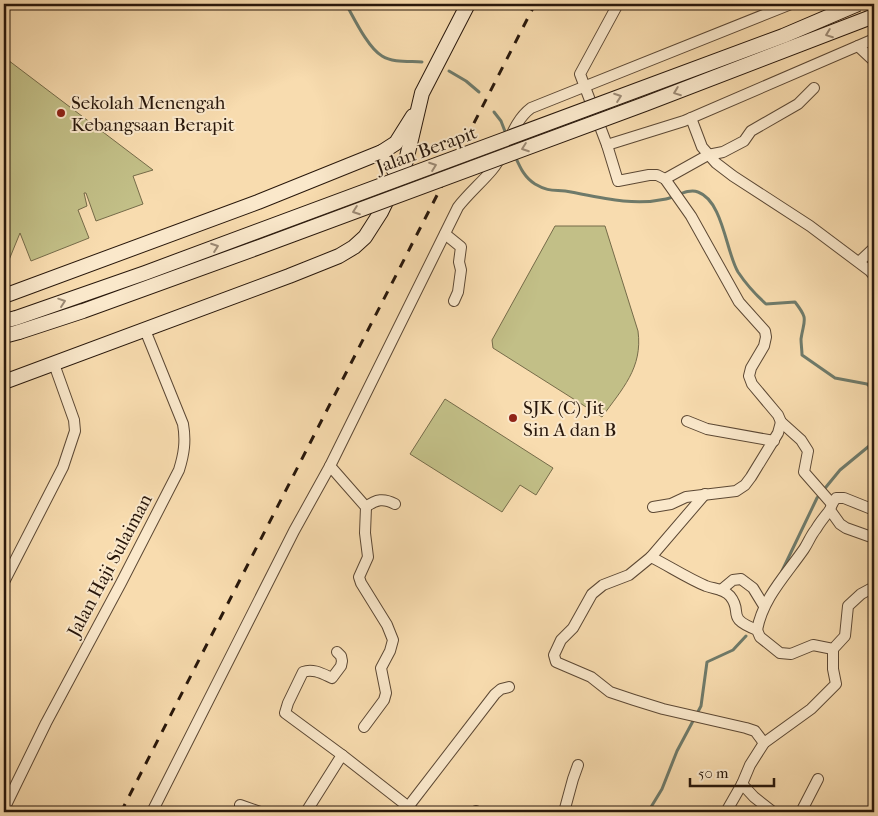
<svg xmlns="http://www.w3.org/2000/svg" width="878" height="816" viewBox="0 0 878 816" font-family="'IM FELL French Canon',serif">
<rect width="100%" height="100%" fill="#f8dcaf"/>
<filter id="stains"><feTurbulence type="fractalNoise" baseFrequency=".004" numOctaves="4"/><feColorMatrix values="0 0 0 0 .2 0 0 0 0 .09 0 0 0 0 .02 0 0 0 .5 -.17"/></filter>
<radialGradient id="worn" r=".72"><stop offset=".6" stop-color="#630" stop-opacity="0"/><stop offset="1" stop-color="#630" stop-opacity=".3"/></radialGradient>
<!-- green -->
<g fill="#c2bf87" stroke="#756b49">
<polygon points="4,57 153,170 133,176 143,204 96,221 86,193 84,193 87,206 78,210 89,238 31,261 20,233 9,260 4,255"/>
<path d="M555,226H605L638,331C643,368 622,389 602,417L493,348L492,340Z"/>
<polygon points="445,399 553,468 536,495 520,485 502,512 410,454"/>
</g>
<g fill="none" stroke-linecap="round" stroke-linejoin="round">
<!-- stream -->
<g stroke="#6e7a6a" stroke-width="3">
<path d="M346,4C354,18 368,48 382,56C393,63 410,61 422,62"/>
<polyline points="449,71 466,81 479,92"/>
<polyline points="494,112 501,121 506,134"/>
<path d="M515,156C520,167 524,177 535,184C550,193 556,189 571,192C602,198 634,206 666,199C676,197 688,188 698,192C723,201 726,252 738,272C746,284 756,295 766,304L795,302C809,320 804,319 801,339C801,344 802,350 802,355L835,378L867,384L874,390"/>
<polyline points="782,571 817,498 840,470 874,442"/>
<polyline points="648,812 662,789 677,751 701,706 707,662 733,650 746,636"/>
</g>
<!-- street casing -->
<g stroke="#5c4834" stroke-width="12">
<g id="street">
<polyline points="618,4 580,74 607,145 618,181 649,175 657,175 665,179 691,216 739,302 765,331 766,337 764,346 751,368 749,376 752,384 778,415 781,422 801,440 808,451 804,472 832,504"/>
<polyline points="858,46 874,61"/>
<polyline points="691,118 702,147 716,163 733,176 810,226 870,271 874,276"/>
<polyline points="607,145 684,121 874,39"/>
<polyline points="665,179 708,155 723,152 744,141 751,131 798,104 814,88"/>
<polyline points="445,234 461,247 459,262 461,270 458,292 454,301"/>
<polyline points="859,262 874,248"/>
<polyline points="687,421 707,429 774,441"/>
<polyline points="330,466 366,507 365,533 368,557 359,577 361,583 387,625 393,640 390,651 381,668 386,693 384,700 364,727"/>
<path d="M366,507C376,499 384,498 395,504"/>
<polyline points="653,507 671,504 686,497 736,491 745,485 751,477 778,433 781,422"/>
<polyline points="874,510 844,498 836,498 832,504 830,510 840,524 846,528 874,538"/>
<polyline points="651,557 705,494"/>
<polyline points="4,582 63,467 75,431 74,420 54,364"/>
<polyline points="721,590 733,580 741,579 753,588 764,606"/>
<path d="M757,630C763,598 786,575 804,549C808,543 811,535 816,529C820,522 825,516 830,510"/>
<path d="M337,652L341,656L342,661L341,666L332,678C323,674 313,668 303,672L288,703L285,713L342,755L415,812"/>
<path d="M764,743L755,731L746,728L663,709L634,700L610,692L591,677L556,662L554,655L561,640L573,628L592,594L603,585L629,575L651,557C669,566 687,578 706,586C714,589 724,589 730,596C744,613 724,617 757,630L760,637L780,653L791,654L813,645L833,649L845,636L848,606L861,594L874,587"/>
<polyline points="742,784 754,797 773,812"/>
<polyline points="240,805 260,812"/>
<polyline points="408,807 495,694 501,689 509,687"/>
<path d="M4,809L46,723L121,583L179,470C184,454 186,441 183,424L145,330"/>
<path d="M152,812L294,531L330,466L458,207C469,193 482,182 492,170C508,151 511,123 531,108L791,4"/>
<polyline points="306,812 342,755"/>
<polyline points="475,812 476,811"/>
<polyline points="564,812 573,779 578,765"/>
<polyline points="726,812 742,784 750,765 764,743 811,709 836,684 833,669 833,649"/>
<polyline points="801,812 818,779"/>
</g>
</g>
<!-- secondary casing -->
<g stroke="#28170b" stroke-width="16">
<g id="secondary">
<polyline points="382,152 398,176"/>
<polyline points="4,296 258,202 382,152 396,143 413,116"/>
<polyline points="4,321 16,318"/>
<polyline points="4,336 19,332"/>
<polyline points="4,382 289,276 339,256 354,247 365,237 381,212 406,161 422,93 468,4"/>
</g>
</g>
<!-- street -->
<use href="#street" stroke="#fae8cb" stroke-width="10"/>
<!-- secondary -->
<use href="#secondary" stroke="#fae8cb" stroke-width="14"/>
<!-- rail -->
<polyline stroke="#28170b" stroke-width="3" stroke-dasharray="9 9" stroke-linecap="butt" points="121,812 535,4"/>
<!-- secondary-bridge casing -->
<g stroke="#28170b" stroke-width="16" stroke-linecap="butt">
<g id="secondary-bridge">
<polyline points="16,318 145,273 783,36 858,4"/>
<polyline points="19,332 83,311 262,246 645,104 874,16"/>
</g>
</g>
<!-- secondary-bridge -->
<use href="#secondary-bridge" stroke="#fae8cb" stroke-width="14"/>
</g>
<!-- one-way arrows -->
<defs><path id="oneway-chevron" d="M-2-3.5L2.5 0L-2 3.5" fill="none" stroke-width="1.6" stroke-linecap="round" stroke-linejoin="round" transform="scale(1.25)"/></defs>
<g stroke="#9c8a75">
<use href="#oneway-chevron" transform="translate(829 34) rotate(159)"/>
<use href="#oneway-chevron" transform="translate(677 92) rotate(159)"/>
<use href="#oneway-chevron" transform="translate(618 97) rotate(-20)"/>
<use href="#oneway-chevron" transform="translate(525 148) rotate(160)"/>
<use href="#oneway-chevron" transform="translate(433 166) rotate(-20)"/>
<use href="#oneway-chevron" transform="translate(356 211) rotate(160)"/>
<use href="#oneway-chevron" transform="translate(215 247) rotate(-20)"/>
<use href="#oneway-chevron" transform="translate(62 302) rotate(-19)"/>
</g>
<!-- markers -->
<g fill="#8f2418" stroke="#fae8cb" stroke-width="2">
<circle cx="61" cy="113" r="5"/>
<circle cx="513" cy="418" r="5"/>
</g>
<g text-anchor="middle" stroke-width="4" stroke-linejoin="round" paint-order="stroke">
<!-- poi labels -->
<g font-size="19" fill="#28170b" stroke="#fae8cb" text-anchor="start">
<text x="71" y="109">Sekolah Menengah<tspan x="71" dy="22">Kebangsaan Berapit</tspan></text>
<text x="523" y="414">SJK (C) Jit<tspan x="523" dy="22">Sin A dan B</tspan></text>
</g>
<!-- street labels -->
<g font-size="19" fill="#28170b" stroke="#fae8cb">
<text transform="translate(426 149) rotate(-20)" y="7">Jalan Berapit</text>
<text transform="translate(109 565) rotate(-62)" y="7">Jalan Haji Sulaiman</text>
</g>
</g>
<!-- margin -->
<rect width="878" height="816" fill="none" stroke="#f8dcaf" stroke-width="20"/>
<rect x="5" y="5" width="868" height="806" fill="none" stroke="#28170b" stroke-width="2.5"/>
<rect x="10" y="10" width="858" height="796" fill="none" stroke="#28170b"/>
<!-- scale -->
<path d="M690 778v8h84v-8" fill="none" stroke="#28170b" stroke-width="2.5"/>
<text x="698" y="778" font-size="15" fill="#28170b" stroke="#fae8cb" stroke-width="4" paint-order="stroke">50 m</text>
<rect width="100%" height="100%" filter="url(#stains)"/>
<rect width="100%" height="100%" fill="url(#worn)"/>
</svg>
